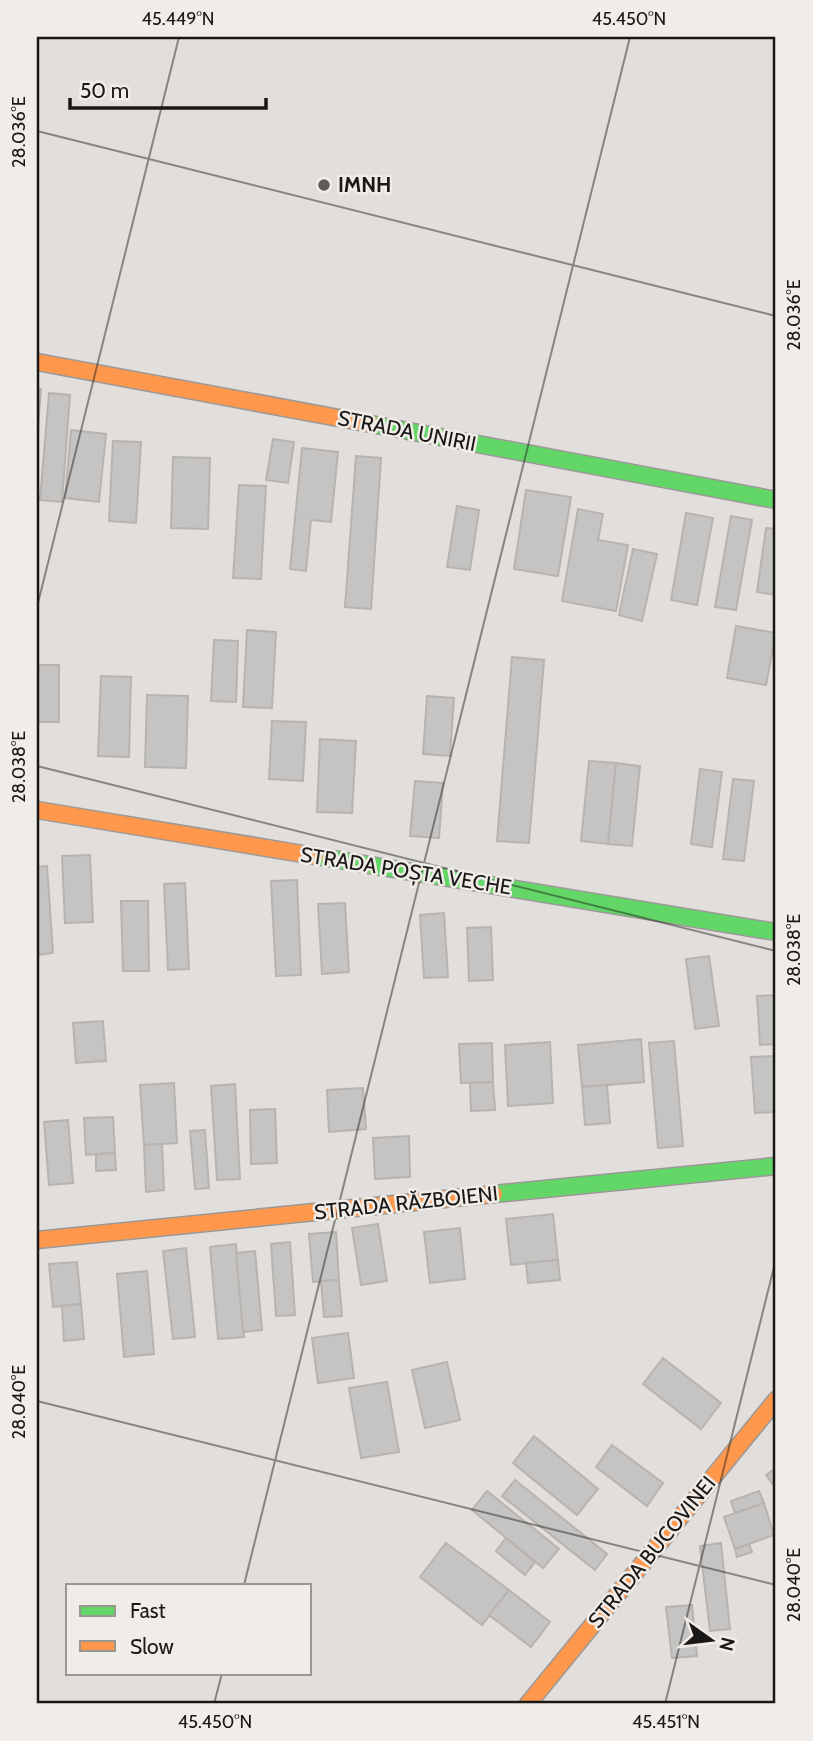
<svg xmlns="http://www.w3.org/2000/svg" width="813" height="1741" viewBox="0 0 813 1741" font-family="Cabin,sans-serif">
<rect width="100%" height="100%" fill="#e1dedb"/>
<!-- building -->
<g fill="#c6c4c2" stroke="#b6b3b1" stroke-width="2">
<polygon points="37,389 41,389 38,429 37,429"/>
<polygon points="49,393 70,395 62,502 40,500"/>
<polygon points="71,430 106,434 99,502 65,498"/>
<polygon points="273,439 294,442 288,483 266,480"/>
<polygon points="113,441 141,442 136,523 109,521"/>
<polygon points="302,448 338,452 331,522 311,520 306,571 290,569"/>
<polygon points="356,456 381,458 371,609 345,607"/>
<polygon points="173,457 210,458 208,529 171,528"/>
<polygon points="239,485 266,486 261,579 233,578"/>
<polygon points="526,490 571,497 558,576 514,569"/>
<polygon points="457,506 479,510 470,570 447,567"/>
<polygon points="578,509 603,514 598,540 628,545 616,611 562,601"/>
<polygon points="686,513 713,518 697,605 671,600"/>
<polygon points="731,516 752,520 736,610 715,607"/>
<polygon points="766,528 776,529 776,595 757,592"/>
<polygon points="633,549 657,554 642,621 619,615"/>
<polygon points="736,626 776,633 766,685 727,678"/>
<polygon points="247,630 276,632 272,708 243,707"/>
<polygon points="214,640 238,641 236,702 211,701"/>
<polygon points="512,657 544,660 529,843 497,841"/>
<rect x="37" y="665" width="22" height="57"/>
<polygon points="101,676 131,677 129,757 98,756"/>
<polygon points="147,695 188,696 186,768 145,767"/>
<polygon points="427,696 454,698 450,756 423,754"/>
<polygon points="272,721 306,722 303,781 269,779"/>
<polygon points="320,739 356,741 352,813 317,812"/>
<polygon points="589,761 616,763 608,844 581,841"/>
<polygon points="616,763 640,766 632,846 608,844"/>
<polygon points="700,769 722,772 712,847 691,844"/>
<polygon points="733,779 754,781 744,861 723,859"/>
<polygon points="415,781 443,783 439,838 410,836"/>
<polygon points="90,855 93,922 65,923 62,856"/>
<polygon points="47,866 53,953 37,955 37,867"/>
<polygon points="297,880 301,975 276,976 271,881"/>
<polygon points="185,883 189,969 168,970 164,884"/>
<polygon points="121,901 148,901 149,971 123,971"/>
<polygon points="345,903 349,972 322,974 318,904"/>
<polygon points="444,913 448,977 424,978 420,915"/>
<polygon points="491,927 493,980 469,981 467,928"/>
<polygon points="709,956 719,1026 695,1029 686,959"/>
<polygon points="776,995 776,1044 760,1045 757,996"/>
<polygon points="103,1021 106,1061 76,1063 73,1023"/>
<polygon points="641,1039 644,1082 582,1087 578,1045"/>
<polygon points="674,1041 683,1146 658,1148 649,1043"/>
<polygon points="550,1042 553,1103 508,1106 505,1045"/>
<polygon points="492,1043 493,1082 461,1083 459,1044"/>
<polygon points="776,1056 776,1112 755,1113 751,1057"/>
<polygon points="493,1082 495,1110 471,1111 470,1083"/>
<polygon points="174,1083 177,1143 144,1145 140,1085"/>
<polygon points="235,1084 240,1179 217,1180 211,1086"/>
<polygon points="607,1085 610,1123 585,1125 582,1087"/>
<polygon points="363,1088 366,1129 329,1132 327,1090"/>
<polygon points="275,1109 277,1163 251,1164 250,1110"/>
<polygon points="113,1117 115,1153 86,1155 84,1118"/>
<polygon points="68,1120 73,1183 49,1185 44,1122"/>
<polygon points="205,1130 209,1188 195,1189 190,1131"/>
<polygon points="409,1136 410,1177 375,1179 373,1138"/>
<polygon points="162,1144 164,1190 146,1192 144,1145"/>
<polygon points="115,1153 116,1170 96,1171 96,1154"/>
<polygon points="553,1214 558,1260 511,1265 506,1219"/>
<polygon points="378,1224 387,1281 361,1285 352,1228"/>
<polygon points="460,1228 465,1279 430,1283 424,1232"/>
<polygon points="336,1232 339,1280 313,1282 309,1234"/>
<polygon points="290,1242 295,1315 276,1316 271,1244"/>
<polygon points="236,1244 244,1337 218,1339 210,1247"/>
<polygon points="186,1248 195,1337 173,1339 163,1251"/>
<polygon points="255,1251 262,1330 243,1332 236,1253"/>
<polygon points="558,1260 560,1280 528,1283 526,1263"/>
<polygon points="77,1262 81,1304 53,1307 49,1264"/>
<polygon points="147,1271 154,1354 124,1357 117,1274"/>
<polygon points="339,1280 342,1316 324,1317 321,1281"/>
<polygon points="81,1304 84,1339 64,1341 62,1306"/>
<polygon points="348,1333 354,1378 318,1383 312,1338"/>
<polygon points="663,1358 721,1403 701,1429 643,1384"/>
<polygon points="447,1362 460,1420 425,1428 412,1370"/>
<polygon points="387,1382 399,1452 361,1458 349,1388"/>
<polygon points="534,1436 598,1489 577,1515 513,1463"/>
<polygon points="612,1445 663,1483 647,1506 596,1467"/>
<polygon points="776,1468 776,1489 766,1475"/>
<polygon points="515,1480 607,1554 595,1570 502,1496"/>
<polygon points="487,1491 559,1549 543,1568 472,1510"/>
<polygon points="759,1491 764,1503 735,1513 731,1501"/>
<polygon points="764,1503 774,1535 735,1549 724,1517"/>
<polygon points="506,1538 535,1562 525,1575 496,1551"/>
<polygon points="446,1543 509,1590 482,1625 420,1577"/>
<polygon points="721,1543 730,1629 710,1631 700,1546"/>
<polygon points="749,1544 752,1552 737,1557 735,1549"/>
<polygon points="509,1590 550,1622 531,1647 489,1615"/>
<polygon points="692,1605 697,1656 672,1658 666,1607"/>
</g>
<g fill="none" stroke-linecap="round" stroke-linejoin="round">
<!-- fast casing -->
<g stroke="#9b9997" stroke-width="19">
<g id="fast">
<polyline points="371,424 776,500"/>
<polyline points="315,856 776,932"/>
<polyline points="494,1194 776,1166"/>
</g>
</g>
<!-- slow casing -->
<g stroke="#9b9997" stroke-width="19">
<g id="slow">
<polyline points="37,362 371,424"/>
<polyline points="37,810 315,856"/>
<polyline points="37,1240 494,1194"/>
<polyline points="528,1704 776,1400"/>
</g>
</g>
<!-- fast -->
<use href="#fast" stroke="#63d668" stroke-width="16"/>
<!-- slow -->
<use href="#slow" stroke="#ff974d" stroke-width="16"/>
</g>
<!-- ticks -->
<path fill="none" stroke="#191816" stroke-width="2" stroke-opacity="0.45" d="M37,131L776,316M37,607L179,37M37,766L776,951M37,1401L776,1585M244,1585L630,37M214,1704L222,1673M665,1704L776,1259"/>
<!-- markers -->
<circle fill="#5f5d5b" stroke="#f0ece7" stroke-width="2.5" cx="324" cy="185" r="7"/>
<g text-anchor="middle" stroke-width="5" stroke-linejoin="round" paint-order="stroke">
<!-- poi labels -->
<g font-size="21" font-weight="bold" fill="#191816" stroke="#f0ece7" text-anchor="start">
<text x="338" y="192">IMNH</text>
</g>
<!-- street labels -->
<g font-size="21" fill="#191816" stroke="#f0ece7">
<text transform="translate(407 431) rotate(11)" y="7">STRADA UNIRII</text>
<text transform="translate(406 871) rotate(9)" y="7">STRADA POȘTA VECHE</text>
<text transform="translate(406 1203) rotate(-6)" y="7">STRADA RĂZBOIENI</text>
<text transform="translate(652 1552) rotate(-51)" y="7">STRADA BUCOVINEI</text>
</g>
</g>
<!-- border -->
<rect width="813" height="1741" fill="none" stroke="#f0ece7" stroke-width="77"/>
<!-- legend -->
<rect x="66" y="1584" width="245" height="91" fill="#f0ece7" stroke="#9a9793" stroke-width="2"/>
<rect x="80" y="1606" width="35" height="10" fill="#63d668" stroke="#9a9793" stroke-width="2"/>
<text x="130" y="1618" font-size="21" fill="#191816">Fast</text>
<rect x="80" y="1641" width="35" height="10" fill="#ff974d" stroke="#9a9793" stroke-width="2"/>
<text x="130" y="1654" font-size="21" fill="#191816">Slow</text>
<!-- north arrow -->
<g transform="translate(711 1640) rotate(104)" stroke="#f0ece7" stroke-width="5" paint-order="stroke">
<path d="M0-5L12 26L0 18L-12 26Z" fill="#191816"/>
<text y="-10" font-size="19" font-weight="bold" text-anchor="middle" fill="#191816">N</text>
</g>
<!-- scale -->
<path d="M70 98v10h196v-10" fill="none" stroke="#191816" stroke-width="3.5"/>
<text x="80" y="98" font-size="21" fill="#191816" stroke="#f0ece7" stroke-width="5" paint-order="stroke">50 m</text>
<rect x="38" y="38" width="736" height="1664" fill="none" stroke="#191816" stroke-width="2.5"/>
<g font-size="18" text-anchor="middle" fill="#191816">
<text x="178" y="25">45.449°N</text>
<text x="629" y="25">45.450°N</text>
<text transform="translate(19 132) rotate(-90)" y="6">28.036°E</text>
<text transform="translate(794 315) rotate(-90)" y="6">28.036°E</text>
<text transform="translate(19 767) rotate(-90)" y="6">28.038°E</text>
<text transform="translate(794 950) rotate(-90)" y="6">28.038°E</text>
<text transform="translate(19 1402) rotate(-90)" y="6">28.040°E</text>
<text transform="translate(794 1585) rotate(-90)" y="6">28.040°E</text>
<text x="215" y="1728">45.450°N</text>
<text x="666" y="1728">45.451°N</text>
</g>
</svg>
